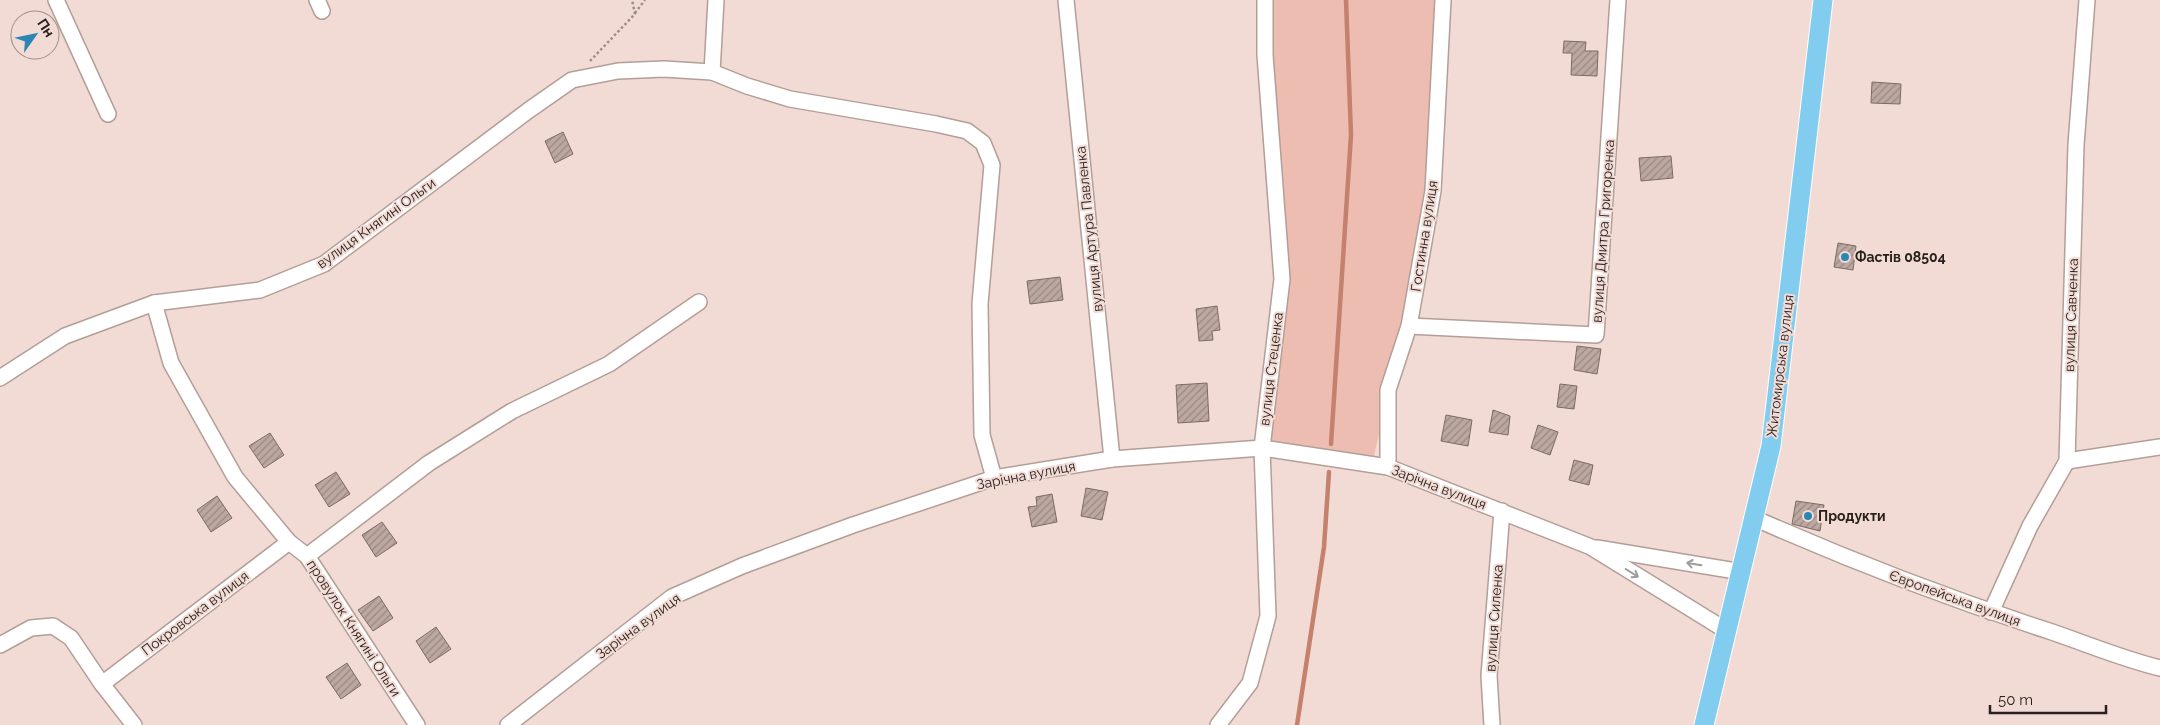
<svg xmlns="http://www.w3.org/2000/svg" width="2160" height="725" viewBox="0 0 2160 725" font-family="Raleway,sans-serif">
<defs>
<pattern id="building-hatch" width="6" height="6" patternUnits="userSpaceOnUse" patternTransform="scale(1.25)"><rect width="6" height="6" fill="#bca7a1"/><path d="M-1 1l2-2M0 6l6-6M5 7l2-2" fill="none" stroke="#998883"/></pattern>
</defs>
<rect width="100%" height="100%" fill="#f2dbd4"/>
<!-- grass -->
<polygon fill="#ecbdb0" points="1265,0 1441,0 1433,191 1372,465 1262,448 1282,279"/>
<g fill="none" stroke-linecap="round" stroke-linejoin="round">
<!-- stream -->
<g stroke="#c3816e" stroke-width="4.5">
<polyline points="1331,444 1351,135 1346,0"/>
<polyline points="1297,725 1324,547 1329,472"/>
</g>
</g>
<!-- building -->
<g fill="url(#building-hatch)" stroke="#7e6a64">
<polygon points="1564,41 1586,42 1585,51 1598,51 1597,76 1571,75 1572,53 1563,53"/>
<polygon points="1872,82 1901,84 1900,104 1871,103"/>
<polygon points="563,132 573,154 555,163 545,141"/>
<polygon points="1671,156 1673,178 1641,181 1639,158"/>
<polygon points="1838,243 1856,246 1853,270 1834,267"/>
<polygon points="1060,277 1063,300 1030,304 1027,281"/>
<polygon points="1217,306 1220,330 1212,331 1213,340 1199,341 1196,309"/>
<polygon points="1577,346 1601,349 1597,374 1574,370"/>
<polygon points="1207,383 1209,421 1178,423 1176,385"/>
<polygon points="1560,384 1577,386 1574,409 1557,407"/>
<polygon points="1493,410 1510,416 1508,435 1489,432"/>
<polygon points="1446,415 1472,420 1468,446 1441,441"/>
<polygon points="1538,425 1558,432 1550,455 1531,448"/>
<polygon points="270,433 284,455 264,468 249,446"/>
<polygon points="1574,460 1593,465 1589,485 1569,480"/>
<polygon points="336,472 350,494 329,507 315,485"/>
<polygon points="1086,488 1108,492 1102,520 1081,516"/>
<polygon points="1052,494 1057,522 1032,527 1028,507 1037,506 1036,497"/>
<polygon points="217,496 232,518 211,532 197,510"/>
<polygon points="1796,501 1824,505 1820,531 1792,524"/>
<polygon points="382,522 397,543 376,557 362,535"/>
<polygon points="379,596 393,618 373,631 358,610"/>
<polygon points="436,627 451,649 430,663 416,641"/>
<polygon points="347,663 361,685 341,699 326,677"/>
</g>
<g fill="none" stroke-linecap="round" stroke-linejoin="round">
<!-- minor casing -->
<g stroke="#b39e98" stroke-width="18">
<g id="minor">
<polyline points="56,0 108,114"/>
<polyline points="317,0 322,11"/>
<polyline points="716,0 712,72 747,86 790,99 936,124 967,131 983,143 992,165 980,304 982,435 994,478"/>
<polyline points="1066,0 1112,459"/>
<polyline points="154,303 171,363 235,477 289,542 307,556 417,725"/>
<polyline points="1409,326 1596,335 1618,0"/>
<polyline points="0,378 65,336 154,303 260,290 324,264 529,110 572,80 618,71 664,69 712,72"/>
<polyline points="2067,461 2160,447"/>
<polyline points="1388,467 1388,390 1409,326 1433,191 1443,0"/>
<path d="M1754,518C1851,561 1950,599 2052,632C2087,644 2123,659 2160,668"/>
<polyline points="1597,548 1742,572"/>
<polyline points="307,556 429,463 512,411 609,364 699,302"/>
<polyline points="1991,612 2030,526 2067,461 2076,145 2087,0"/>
<polyline points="0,645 31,628 53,626 71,638 102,684 134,725"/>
<polyline points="102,684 289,542"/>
<polyline points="508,725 672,597 742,566 853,525 994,478 1112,459 1262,448 1388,467 1591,547 1727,631"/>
<polyline points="1218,725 1250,683 1268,616 1262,448 1282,279 1265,55 1265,0"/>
<polyline points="1492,725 1489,676 1502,511"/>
</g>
</g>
<!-- major casing -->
<g stroke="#fff" stroke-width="21">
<polyline id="major" points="1704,725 1771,446 1823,0"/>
</g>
<!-- path -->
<g stroke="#9d8d88" stroke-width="2.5" stroke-dasharray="2.5 2.5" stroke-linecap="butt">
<polyline points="635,13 645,0"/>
<polyline points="590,61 635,14 632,0"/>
</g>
<!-- minor -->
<use href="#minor" stroke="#fff" stroke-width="15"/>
<!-- major -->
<use href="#major" stroke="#82ccef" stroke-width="19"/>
</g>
<!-- one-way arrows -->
<defs><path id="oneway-shaft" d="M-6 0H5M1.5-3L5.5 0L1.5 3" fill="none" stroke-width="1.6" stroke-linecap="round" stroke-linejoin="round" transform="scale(1.25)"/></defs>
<g stroke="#9e9b9a">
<use href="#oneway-shaft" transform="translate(1694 564) rotate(-171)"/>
<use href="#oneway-shaft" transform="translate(1632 573) rotate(32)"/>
</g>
<!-- markers -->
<g fill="#2a86b3" stroke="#f2dbd4" stroke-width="2">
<circle cx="1845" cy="257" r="5"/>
<circle cx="1808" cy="516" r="5"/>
</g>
<g text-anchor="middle" stroke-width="4" stroke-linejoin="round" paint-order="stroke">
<!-- street labels -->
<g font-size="14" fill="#28201e" stroke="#f2dbd4">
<text transform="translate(376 223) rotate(-36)" y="5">вулиця Княгині Ольги</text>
<text transform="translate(1089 229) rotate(-96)" y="5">вулиця Артура Павленка</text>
<text transform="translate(1603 231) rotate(-86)" y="5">вулиця Дмитра Григоренка</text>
<text transform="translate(1424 236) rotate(-81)" y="5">Гостинна вулиця</text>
<text transform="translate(2071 315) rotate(-88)" y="5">вулиця Савченка</text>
<text transform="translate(1780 366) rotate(-83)" y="5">Житомирська вулиця</text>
<text transform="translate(1271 369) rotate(-83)" y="5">вулиця Стеценка</text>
<text transform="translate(1026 475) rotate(-11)" y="5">Зарічна вулиця</text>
<text transform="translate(1439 487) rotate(21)" y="5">Зарічна вулиця</text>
<text transform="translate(1955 598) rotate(20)" y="5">Європейська вулиця</text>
<text transform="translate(195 613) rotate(-37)" y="5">Покровська вулиця</text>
<text transform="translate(1494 618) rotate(-86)" y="5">вулиця Силенка</text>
<text transform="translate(638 626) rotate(-36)" y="5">Зарічна вулиця</text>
<text transform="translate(354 628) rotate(57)" y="5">провулок Княгині Ольги</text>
</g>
<!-- poi labels -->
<g font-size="14" font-weight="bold" fill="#28201e" stroke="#f2dbd4" text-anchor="start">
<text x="1855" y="262">Фастів 08504</text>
<text x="1818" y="521">Продукти</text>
</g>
</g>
<!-- north arrow -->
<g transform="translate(35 35) rotate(57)"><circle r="24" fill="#f2dbd4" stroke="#a1908b"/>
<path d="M0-4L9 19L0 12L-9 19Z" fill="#2a86b3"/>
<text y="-8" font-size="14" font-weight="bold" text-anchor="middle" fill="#28201e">Пн</text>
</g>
<!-- scale -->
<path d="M1990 705v8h116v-8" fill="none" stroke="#28201e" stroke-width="2.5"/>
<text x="1998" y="705" font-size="15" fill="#28201e" stroke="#f2dbd4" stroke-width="4" paint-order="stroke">50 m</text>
</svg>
